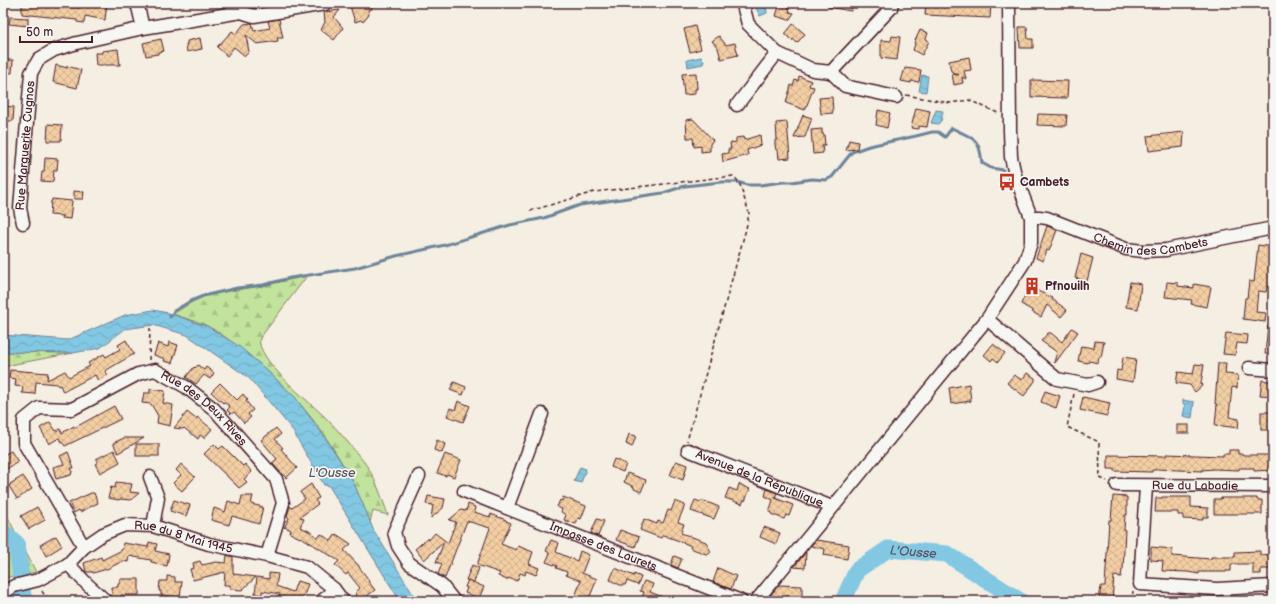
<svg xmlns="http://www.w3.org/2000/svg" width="1276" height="604" viewBox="0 0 1276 604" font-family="'Balsamiq Sans',sans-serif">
<defs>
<pattern id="forest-firs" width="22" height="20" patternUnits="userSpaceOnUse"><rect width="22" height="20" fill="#c2e39c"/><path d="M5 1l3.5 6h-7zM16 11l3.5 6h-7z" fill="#a8c287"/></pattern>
<pattern id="water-waves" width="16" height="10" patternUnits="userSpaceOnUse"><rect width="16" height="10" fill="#82c8e3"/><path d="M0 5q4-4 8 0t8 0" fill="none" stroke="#72abc3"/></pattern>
<pattern id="building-cross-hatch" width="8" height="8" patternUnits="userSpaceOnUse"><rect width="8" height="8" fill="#f2cea3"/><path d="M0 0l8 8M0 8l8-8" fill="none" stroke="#d1b08c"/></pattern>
</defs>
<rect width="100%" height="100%" fill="#f5eee2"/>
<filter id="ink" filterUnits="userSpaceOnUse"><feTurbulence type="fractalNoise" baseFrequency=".025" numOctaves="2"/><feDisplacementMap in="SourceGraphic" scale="8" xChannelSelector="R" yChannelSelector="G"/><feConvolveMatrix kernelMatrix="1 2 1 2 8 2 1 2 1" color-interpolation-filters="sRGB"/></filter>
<g filter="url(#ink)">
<!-- forest -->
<g fill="url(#forest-firs)" stroke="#868164">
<path d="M307,276L260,338C254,358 312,404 326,418C339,431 352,447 364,462C375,476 382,498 388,515L373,511L370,522C362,505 355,486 346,470C319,422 287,385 245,352C232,342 220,332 205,325C194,320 183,318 173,314L192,302L202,297L223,292L262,286Z"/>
<polygon points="3,352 11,352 73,353 10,365 3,368"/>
<polygon points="3,508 36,572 3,578"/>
</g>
<!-- water -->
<g fill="url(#water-waves)" stroke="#6c8499">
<polygon points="757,3 766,3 764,7 765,9 766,8 767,11 767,13 760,16 756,8"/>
<polygon points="701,57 704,60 703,64 688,67 687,60"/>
<polygon points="922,75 928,76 926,92 919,91"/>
<polygon points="936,110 943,111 941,121 938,124 931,123"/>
<polygon points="153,310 168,313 207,326 240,347 262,366 295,397 324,436 351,477 363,504 373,529 417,601 400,601 329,486 324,485 291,428 249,378 187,335 153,325 125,329 100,348 73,353 3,352 3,335 68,340 125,315"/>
<polygon points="1183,400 1194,402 1192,418 1183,416 1185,406 1183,403"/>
<polygon points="580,467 586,469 581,483 574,481"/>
</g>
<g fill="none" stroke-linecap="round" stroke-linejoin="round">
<!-- stream -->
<path stroke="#6c8499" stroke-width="3" d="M170,317L174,311L189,302L203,296L237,288L263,285L290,278L355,268L396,256L445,245L510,225L544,218L580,205L663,193L685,186L721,182H737L747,185H760L783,182H792L812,179L826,180L832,177L852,152L869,146L916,136L932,132H938L945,137L952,128C959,132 966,134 973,139C980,144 981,155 982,163L991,168L1003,170"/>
<!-- river -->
<g stroke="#82c8e3" stroke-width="17">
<polyline points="3,532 17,544 23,597 26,601"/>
<path id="s1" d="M843,601L857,570L888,549L947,554L1020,601"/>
</g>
</g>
<!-- building -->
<g fill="url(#building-cross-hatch)" stroke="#4a1f2b">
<polygon points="22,3 63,3 62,7 79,8 79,3 107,3 105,20 85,16 84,23 77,22 77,20 22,14"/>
<polygon points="363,3 371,3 372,9 368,10 369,15 363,22 361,20 355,22 350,6"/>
<polygon points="780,3 790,3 788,8 790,9 789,12 794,13 789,20 776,16"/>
<polygon points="829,3 853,3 851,11 828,7"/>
<polygon points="926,3 991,3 990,18 925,15"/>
<polygon points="340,10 334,17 343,28 334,40 321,30 325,22 324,12"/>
<polygon points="10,17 28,18 28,26 9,24"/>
<polygon points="279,19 283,38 277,38 278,41 257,44 246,35 249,52 245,56 234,47 227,56 217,47 232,31 236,34 244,24 252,23 254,31 270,28 268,21"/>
<polygon points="793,24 805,34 797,43 793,39 792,41 785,34"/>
<polygon points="695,26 701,49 690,52 684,29"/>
<polygon points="1019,27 1027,27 1028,39 1033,39 1033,48 1020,48"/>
<polygon points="920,30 928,33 926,39 929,41 922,55 913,50 915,44 914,43"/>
<polygon points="719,36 726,45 735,43 738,55 721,59 718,48 712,41"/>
<polygon points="892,36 900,37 897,60 881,58 881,40 891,41"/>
<polygon points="200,38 202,49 187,52 186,44 187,44 187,41"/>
<polygon points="161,39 164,51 158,52 158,54 146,56 143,43"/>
<polygon points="118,49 120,65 96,65 95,53 102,53 102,51"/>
<polygon points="969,57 971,70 964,71 966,79 962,77 963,83 954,85 952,74 959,75 951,71 949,61"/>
<polygon points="3,60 13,60 12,73 3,72"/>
<polygon points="56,65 67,68 67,66 81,70 77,88 53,82"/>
<polygon points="905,68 921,70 919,82 911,81 911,83 901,81"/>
<polygon points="696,73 697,89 695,89 695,94 684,95 682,74"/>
<polygon points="799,76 811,81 809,86 814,87 805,110 786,103 791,85 793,86 795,80 798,81"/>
<polygon points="1031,80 1068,81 1067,98 1031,97"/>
<polygon points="832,97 833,113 821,114 819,98"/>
<polygon points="3,106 14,107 13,121 3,121"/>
<polygon points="916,108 930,111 927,127 919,126 919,129 911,128"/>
<polygon points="878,110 890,113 887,128 876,125"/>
<polygon points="1038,114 1067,115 1066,126 1037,125"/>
<polygon points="803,115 812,118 805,137 794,138"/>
<polygon points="693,119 713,140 710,144 710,151 701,152 701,146 694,147 693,138 687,138 686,120"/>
<polygon points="787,122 790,158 779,159 778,150 776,150 775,145 775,140 777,140 776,123"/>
<polygon points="48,124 62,125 61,141 47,141"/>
<polygon points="822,129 822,134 824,134 825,145 822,145 823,153 813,154 811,130"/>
<polygon points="1184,132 1183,147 1149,151 1147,136"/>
<polygon points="760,135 761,145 747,150 748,155 723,162 722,154 728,153 728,149 731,149 730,143 736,142 736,138 743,137 744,140"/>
<polygon points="849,140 858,142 857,149 846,150"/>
<polygon points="45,158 58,159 57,170 54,170 53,182 41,181 42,172 44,172"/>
<polygon points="74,191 84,192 83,199 74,199"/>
<polygon points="52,199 72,201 70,219 62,218 63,216 50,215 51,201 52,201"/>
<polygon points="1047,226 1057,230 1049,251 1047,250 1043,261 1036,258"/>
<polygon points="1258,245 1273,247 1271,287 1267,287 1266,292 1258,291 1256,312 1266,313 1265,322 1243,319 1245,298 1247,298 1249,281 1254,282"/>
<polygon points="1081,254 1093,258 1087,281 1075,278"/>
<polygon points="1130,282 1141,284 1138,309 1126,307"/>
<polygon points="1167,282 1178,283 1178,286 1194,288 1194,284 1211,287 1207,307 1191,304 1192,300 1165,297"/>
<polygon points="1029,287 1053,298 1052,299 1067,310 1061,317 1047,305 1041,317 1032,312 1033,311 1021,304"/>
<polygon points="1268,326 1273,326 1273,355 1265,354"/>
<polygon points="1072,328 1078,332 1055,363 1054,362 1057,352 1041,341 1048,333 1051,333 1062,342"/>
<polygon points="1226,333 1248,335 1247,344 1237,343 1235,355 1223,354"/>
<polygon points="126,340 134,354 105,371 108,375 98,381 95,375 63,392 60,385 58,386 57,384 36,382 35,394 22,393 23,387 15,386 16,379 9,378 10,370 48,373 47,380 65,371 69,377 90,366 88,363 104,354 106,357 120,349 118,345"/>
<polygon points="1095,341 1104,342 1101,357 1099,357 1098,363 1089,361 1088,363 1078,361 1081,346 1094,348"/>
<polygon points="169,342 178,345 172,363 164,361 165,359 154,355 158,343 168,347"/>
<polygon points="993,344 1005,353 998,362 993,358 991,361 984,355"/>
<polygon points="1123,357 1136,359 1133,382 1116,379 1117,370 1121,371"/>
<polygon points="1218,363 1226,363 1225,374 1238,375 1237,388 1232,387 1229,417 1239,419 1238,428 1215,425 1217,404 1215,404"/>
<polygon points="1195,364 1204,365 1201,383 1202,386 1195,392 1190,385 1176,383 1178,372 1193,374"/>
<polygon points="198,365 204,370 206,367 214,373 210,379 204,375 196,384 186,377 194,367 195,368"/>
<polygon points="1027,373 1035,378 1035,381 1024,396 1007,383 1014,375 1022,380"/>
<polygon points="1262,380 1273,382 1273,396 1260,395"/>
<polygon points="454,382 466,387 463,395 450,390"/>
<polygon points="220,383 237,400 243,394 248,400 246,401 253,410 248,414 251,417 244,423 234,412 231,414 227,410 230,407 224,402 223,403 211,392"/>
<polygon points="969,384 971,401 951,404 949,388"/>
<polygon points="150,389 165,391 163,403 173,405 170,426 157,423 158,416 151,404 142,403 144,393 150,393"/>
<polygon points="1045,391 1060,396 1056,408 1041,402"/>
<polygon points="1083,397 1110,403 1107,416 1080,410"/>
<polygon points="458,401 470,406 463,422 447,416 450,408 455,410"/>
<polygon points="114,406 121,419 65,446 59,438 49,444 40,428 50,422 56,431 60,429 62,433 74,426 74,428"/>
<polygon points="187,412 196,419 197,417 212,429 204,438 200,435 198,439 184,428 183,429 174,428"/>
<rect x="1261" y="412" width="12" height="18"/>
<rect x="1177" y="425" width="12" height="8"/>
<polygon points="276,428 281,434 275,439 283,448 281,449 297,468 286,478 272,463 277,459 261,440"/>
<polygon points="629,434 636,436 632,447 626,444"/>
<polygon points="124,438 144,438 118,453 113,443"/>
<polygon points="437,440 445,444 442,453 434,450"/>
<rect x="136" y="444" width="23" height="12"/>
<polygon points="214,444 219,449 223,446 243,466 245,464 252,472 244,479 247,482 239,488 204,454"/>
<polygon points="114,450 120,462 100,473 95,464 98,462 96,459"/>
<polygon points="1229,450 1238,450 1238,454 1243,454 1243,455 1272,455 1272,470 1254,471 1254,468 1239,468 1239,470 1214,469 1202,470 1202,471 1156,469 1156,470 1152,470 1152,472 1114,471 1114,469 1108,469 1108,455 1166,456 1166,454 1223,456 1223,454 1229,454"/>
<polygon points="11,451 18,462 3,471 3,455"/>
<polygon points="68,452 74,468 71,468 72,472 71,475 56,479 53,467 64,464 60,456"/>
<polygon points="445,454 461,460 454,477 447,474 446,476 437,473"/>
<polygon points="614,459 626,464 623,472 611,467"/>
<polygon points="676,461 687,465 683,480 670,475"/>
<polygon points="181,464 195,477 182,491 173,483 181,475 176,470"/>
<polygon points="627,473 646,480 641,492 634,489 634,487 624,482"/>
<polygon points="23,476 32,489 17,499 9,486 10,485 10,484"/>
<polygon points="116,482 132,484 130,492 139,493 131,500 120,499 119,500 108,498 111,487 115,488"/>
<polygon points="311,484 319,498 315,500 318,504 300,517 304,519 300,527 309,531 318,538 321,534 331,541 336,534 351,544 344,550 359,566 359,567 369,580 368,581 375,590 367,596 367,601 355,599 356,592 360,588 348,573 346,575 335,565 339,561 301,537 300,538 290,533 291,530 285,527 284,528 289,518 287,516 290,506 292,508 305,499 300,492"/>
<polygon points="739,484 750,489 745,501 744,500 742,504 725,498 729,488 737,491"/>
<polygon points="767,489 777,493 775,498 793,505 789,516 786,515 784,519 771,514 772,512 769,512 773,500 765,496"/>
<polygon points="91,493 94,493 98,503 80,512 79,510 74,513 69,503"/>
<polygon points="242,496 253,496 251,504 263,507 259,524 232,516 229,525 211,520 214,508 225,512 228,501 240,505"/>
<polygon points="428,496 445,499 443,508 431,518 433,505 426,504"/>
<polygon points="1113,496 1127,497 1127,515 1125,515 1124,530 1125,530 1123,570 1122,570 1121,577 1114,576 1112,601 1099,601 1101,586 1105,586 1109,520 1111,520"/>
<polygon points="563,497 586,506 581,519 578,518 576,524 564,520 566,515 561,512 562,509 557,507 560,500 562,501"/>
<polygon points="1162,497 1191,497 1191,507 1208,508 1208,517 1203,517 1203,520 1183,519 1183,515 1178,515 1178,512 1155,512 1156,498 1162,498"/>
<polygon points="1221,498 1257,498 1257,500 1262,500 1262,514 1214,514 1214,499 1221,499"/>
<polygon points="174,500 190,505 186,516 170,511"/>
<polygon points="695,500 701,502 702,500 719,507 714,519 691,511"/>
<polygon points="675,501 685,505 678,522 684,524 681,533 706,542 711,552 706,554 690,548 691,546 682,542 663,535 661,538 640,530 644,519 657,524 658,521 663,523 668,510 671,511"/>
<polygon points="468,504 475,507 474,512 490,517 491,514 506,520 506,521 511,523 501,544 516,550 518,546 533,552 529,564 539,568 536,575 526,571 525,575 520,573 517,581 508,578 507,580 498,576 500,573 477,565 490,528 467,521 445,578 438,574 442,564 436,562 444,542 424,560 415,549 428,538 429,540 435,533 448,543 456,522 449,520 461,510 466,511"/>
<polygon points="37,507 45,520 29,529 21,516"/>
<polygon points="597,519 604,521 598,536 591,533"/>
<polygon points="764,527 780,533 776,544 760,537"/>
<polygon points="620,530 639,537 635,547 616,540"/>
<polygon points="56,536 62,546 46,556 40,545"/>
<polygon points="551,540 559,543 556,552 577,561 580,551 589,555 582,573 597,579 588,601 573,601 581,581 566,575 567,572 556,568 557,566 546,562 550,553 546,551"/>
<polygon points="816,540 849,545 847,559 824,555 825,549 811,546"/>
<polygon points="149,542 157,544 155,551 169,554 167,566 156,564 156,563 151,562 151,560 129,556 128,562 123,561 107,569 93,573 93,572 86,572 84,563 101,557 102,560 122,550 123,543 148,547"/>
<polygon points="1151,547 1172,549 1172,556 1211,559 1211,557 1235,557 1235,552 1260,551 1260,555 1273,554 1273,569 1261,569 1261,574 1253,574 1253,564 1231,564 1231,571 1226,571 1226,572 1199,572 1199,574 1188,572 1162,571 1163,561 1151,560"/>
<polygon points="806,552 805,568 794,567"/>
<polygon points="227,555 233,557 233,573 234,574 256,577 242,590 230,589 230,585 224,585 225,572 193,580 190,569 194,568 193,563 200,561 202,565 216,562 226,563"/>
<polygon points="674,556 682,559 678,568 671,565"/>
<polygon points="472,565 479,568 474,582 466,580"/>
<polygon points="615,568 634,576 634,574 641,577 638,585 627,581 625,585 620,585 610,580"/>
<polygon points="718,568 736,576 731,589 713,582"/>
<polygon points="269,573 278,574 276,586 293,592 297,581 308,584 302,601 285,601 279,599 280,594 262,591 262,595 255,594 257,577 269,579"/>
<polygon points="167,576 175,577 175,582 182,582 180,597 161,595 161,591 159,591 160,581 167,581"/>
<polygon points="120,579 139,579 139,595 121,595 121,597 112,597 111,587 118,587 118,583 120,583"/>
<polygon points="468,580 484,587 479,598 465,593 467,588 465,587"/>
<polygon points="644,581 653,584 650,592 673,601 641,601 644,592 640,591"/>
<polygon points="779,585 802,586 802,596 788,596 788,601 766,601"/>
</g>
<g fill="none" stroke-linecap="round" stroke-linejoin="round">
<!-- minor casing -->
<g stroke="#4a1f2b" stroke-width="15">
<g id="minor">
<polyline points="135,3 138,7 143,28"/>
<polyline points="746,3 744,9 748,24 777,53 813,70 831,72 891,8 892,3"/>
<polyline points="831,72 845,86 896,97"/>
<polyline points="737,105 777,53"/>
<path id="s2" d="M1031,217H1039L1047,218L1126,249L1143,251L1166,250L1273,228"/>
<path id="s3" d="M23,223L20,208L31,73L39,59L54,50L77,43L143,28L241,12L254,16L325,4"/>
<polyline points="987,319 1057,379 1088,385 1097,382"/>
<polyline points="1249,368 1273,370"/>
<path id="s4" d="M688,450L832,507"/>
<polyline points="419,476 394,532 398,546 409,563 442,586 454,601"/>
<polyline points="150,477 158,498 153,526"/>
<path id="s5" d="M1117,485L1273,486"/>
<polyline points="1146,486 1140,584 1217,589 1273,586"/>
<path id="s6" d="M464,491L741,601"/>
<polyline points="507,508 542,414"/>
<path id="s7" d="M84,547L24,443V420L39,408L72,409L138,374L155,370L186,387L214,409L276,479L283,503L267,556"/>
<polyline points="68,564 87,584 106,601"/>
<path id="s8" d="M3,593L14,586L38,580L68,564L84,547L103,534L125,525L153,526L209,544L267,556L307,567L334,589L343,601"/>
<polyline points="322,601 334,589"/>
<polyline points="756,601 987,319 1025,261 1031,243 1031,217 1015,175 1011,157 1010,131 1009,3"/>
</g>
</g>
<!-- path -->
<g stroke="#4a1f2b" stroke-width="1.5" stroke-dasharray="4 3" stroke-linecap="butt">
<polyline points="906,95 950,103 969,100 1000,114"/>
<polyline points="530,211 594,192 733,176 739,182 749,213 746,229 687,441"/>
<polyline points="149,360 150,328"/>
<polyline points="1074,394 1067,427 1099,442 1100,478 1107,481"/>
<polyline points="42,591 43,593 51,601"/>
<polyline points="1132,601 1133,591"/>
</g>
<!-- minor -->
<use href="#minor" stroke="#f6f6f2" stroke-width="12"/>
</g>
</g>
<!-- icons -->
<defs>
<g id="bus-bare" transform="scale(1.38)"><path d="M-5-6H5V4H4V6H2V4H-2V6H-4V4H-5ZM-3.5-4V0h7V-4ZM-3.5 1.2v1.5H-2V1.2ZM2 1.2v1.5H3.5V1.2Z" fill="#c8321e" stroke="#f6f6f2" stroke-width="2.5" paint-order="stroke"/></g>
<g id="building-bare" transform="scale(1.38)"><path d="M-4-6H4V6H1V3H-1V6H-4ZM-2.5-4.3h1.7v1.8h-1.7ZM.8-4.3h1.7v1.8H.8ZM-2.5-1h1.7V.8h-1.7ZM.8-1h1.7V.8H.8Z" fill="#c8321e" stroke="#f6f6f2" stroke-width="2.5" paint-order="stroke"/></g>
</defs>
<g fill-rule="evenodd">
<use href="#bus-bare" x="1007" y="182"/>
<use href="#building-bare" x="1032" y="286"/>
</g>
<g text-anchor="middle" stroke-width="3.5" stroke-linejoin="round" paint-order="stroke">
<!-- street labels -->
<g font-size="12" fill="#4a1f2b" stroke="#f6f6f2">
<text dy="4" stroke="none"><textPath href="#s3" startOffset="78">Rue Marguerite Cugnos</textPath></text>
<text dy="4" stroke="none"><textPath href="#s2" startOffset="125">Chemin des Cambets</textPath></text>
<text dy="4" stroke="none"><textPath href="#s7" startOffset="350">Rue des Deux Rives</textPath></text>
<text dy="4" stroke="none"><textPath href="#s4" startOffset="77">Avenue de la République</textPath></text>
<text dy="4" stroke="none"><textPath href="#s5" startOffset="78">Rue du Labadie</textPath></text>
<text dy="4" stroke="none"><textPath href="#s8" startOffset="202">Rue du 8 Mai 1945</textPath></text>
<text dy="4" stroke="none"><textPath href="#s6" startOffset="150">Impasse des Laurets</textPath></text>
</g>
<!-- poi labels -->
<g font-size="12" font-weight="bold" fill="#4a1f2b" stroke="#f6f6f2" text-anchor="start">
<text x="1020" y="186">Cambets</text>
<text x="1045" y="290">Pfnouilh</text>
</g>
<!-- water labels -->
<g font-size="13" font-style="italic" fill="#5b5262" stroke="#f6f6f2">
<text x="332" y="477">L'Ousse</text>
<text dy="5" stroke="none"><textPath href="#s1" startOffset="97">L'Ousse</textPath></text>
</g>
</g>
<!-- margin -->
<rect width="1276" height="604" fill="none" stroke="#f6f6f2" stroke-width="16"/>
<rect x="8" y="8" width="1260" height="588" fill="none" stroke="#4a1f2b" stroke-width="1.5" filter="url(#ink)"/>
<!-- scale -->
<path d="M20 36v6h72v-6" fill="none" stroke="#4a1f2b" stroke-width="2"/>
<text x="26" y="36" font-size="12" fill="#4a1f2b" stroke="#f6f6f2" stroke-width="3" paint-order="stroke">50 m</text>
</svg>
